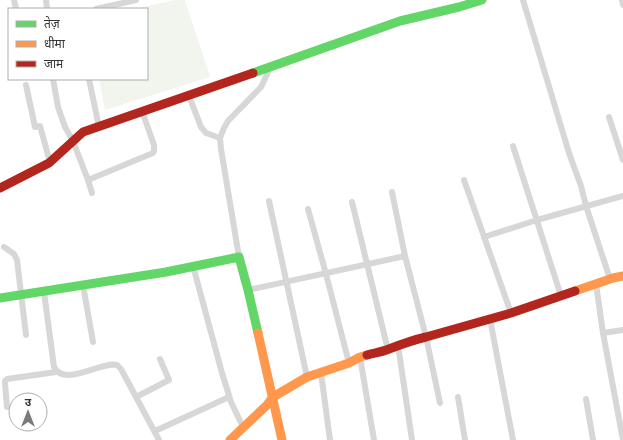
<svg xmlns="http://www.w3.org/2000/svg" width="623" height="440" viewBox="0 0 623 440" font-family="Montserrat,'Noto Sans Devanagari',sans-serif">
<rect width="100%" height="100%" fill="#fff"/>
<!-- green -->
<polygon fill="#f1f5ed" points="175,0 185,0 210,77 105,110 99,79 147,79 147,9 135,9"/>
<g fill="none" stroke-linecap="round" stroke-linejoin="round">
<!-- street -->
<g stroke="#d7d7d7" stroke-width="6">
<polyline points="14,0 16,9"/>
<polyline points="46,0 47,9"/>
<polyline points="523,0 569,153 581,186 586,206 610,279"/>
<polyline points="622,0 623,5"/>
<polyline points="96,9 136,0"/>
<polyline points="53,79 58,107 65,127 73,141 88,180 92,193"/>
<polyline points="89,79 99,127"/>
<polyline points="26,85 35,127 40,126 50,162"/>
<polyline points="189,96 201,127 206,133 220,138"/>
<polyline points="609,117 623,160"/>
<polyline points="513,146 561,296"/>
<polyline points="88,180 153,153 154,151 154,145 142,111"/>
<polyline points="464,180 511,313"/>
<polyline points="392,192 405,256 426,337 440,403"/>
<polyline points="269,201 307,377"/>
<polyline points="352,202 388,350"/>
<polyline points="308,209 326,274 349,363"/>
<polyline points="484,237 537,220 623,196"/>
<polyline points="4,247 14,254 17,260 26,335"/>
<polyline points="239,257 221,149 220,138 224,128 228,121 261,87 271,66"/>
<polyline points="193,266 222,373 231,402 243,427"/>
<polyline points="596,284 603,333 623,440"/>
<polyline points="83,285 93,342"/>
<polyline points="248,290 405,256"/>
<path d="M44,292L54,367C65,388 100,361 117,365L121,369L136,397"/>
<polyline points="490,319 513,440"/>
<polyline points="603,333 623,330"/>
<polyline points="398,345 412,440"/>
<polyline points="360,357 374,440"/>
<polyline points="321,373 330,440"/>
<polyline points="458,397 465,440"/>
<polyline points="586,399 593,440"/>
<polyline points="7,407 5,383 5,381 7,379 56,372"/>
<polyline points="155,431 229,397"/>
<polyline points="159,440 136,397 169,380 160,359"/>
</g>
<!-- fast -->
<g stroke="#63d668" stroke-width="9">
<polyline points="253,73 400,21 459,7 482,0"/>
<polyline points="0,298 166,272 239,257 248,290 258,333"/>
</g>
<!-- slow -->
<g stroke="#ff974d" stroke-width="9">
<polyline points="575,291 613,278 623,276"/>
<polyline points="258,333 282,440"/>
<polyline points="230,440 267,405 273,397 307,377 349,363 360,357 367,355"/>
</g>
<!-- jam -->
<g stroke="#b3261e" stroke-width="9">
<polyline points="0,188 49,163 83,132 253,73"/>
<path d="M367,355C374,353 382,352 389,349C402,344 413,340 426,337L511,313L575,291"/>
</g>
</g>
<!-- legend -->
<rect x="8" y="8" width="140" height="72" fill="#ffffff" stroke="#adadad"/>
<rect x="16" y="21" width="20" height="6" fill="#63d668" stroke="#adadad"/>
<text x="44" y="28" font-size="12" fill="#333333">तेज़</text>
<rect x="16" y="41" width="20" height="6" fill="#ff974d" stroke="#adadad"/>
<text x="44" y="48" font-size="12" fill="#333333">धीमा</text>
<rect x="16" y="61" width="20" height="6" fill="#b3261e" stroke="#adadad"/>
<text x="44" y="68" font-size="12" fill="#333333">जाम</text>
<!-- north arrow -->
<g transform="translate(28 412)"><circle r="19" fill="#ffffff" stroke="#adadad"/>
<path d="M0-3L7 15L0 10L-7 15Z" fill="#7a7a7a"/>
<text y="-6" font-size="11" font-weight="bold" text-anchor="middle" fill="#333333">उ</text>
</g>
</svg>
